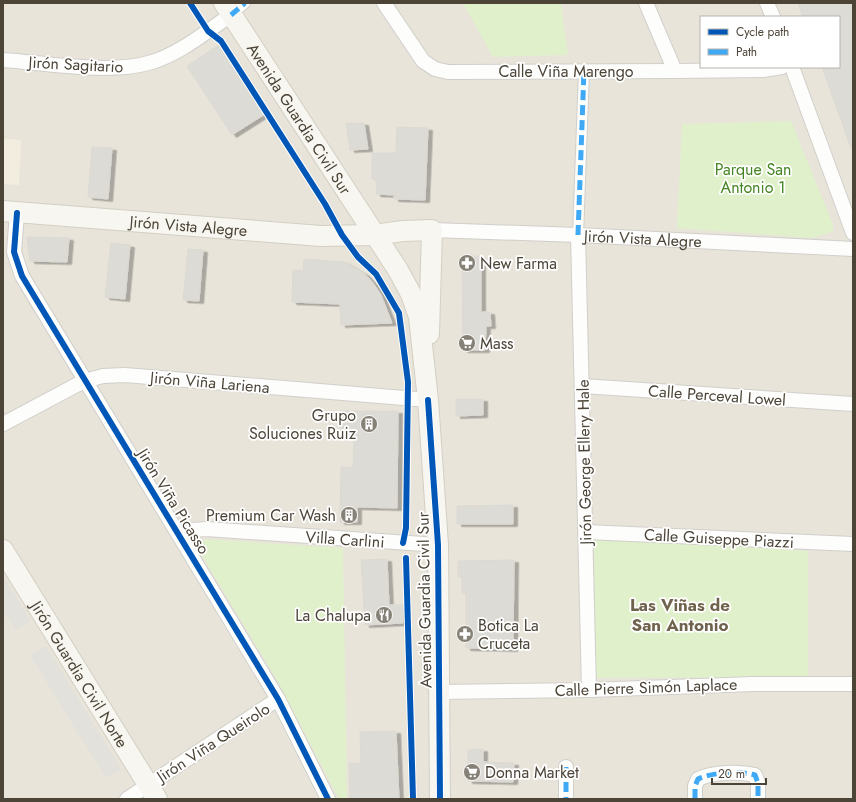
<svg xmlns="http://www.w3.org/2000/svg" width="856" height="802" viewBox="0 0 856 802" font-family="Jost,sans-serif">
<defs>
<filter id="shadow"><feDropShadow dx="4.5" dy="2.5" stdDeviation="0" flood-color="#0004"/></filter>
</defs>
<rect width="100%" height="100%" fill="#f3f2ed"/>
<!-- residential -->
<path fill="#e8e4da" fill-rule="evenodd" d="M3,3H853V799H3ZM701,17H839V67H701Z"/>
<!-- education -->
<polygon fill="#f2eddf" points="3,139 21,140 19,185 3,184"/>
<!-- green -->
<g fill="#e0f0cb">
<polygon points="463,3 561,3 568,55 493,57"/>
<polygon points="791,121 833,225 833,232 810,238 677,228 682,124"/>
<polygon points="594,537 808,551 808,677 595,678"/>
<polygon points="206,539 343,548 347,799 339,799 278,682 197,547"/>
</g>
<!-- parking -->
<g fill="#e3e1dc">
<polygon points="3,576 31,621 16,630 3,609"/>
<polygon points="46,646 121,769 106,778 30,655"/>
</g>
<!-- building -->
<g fill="#dddbd5" stroke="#dcd9d2" filter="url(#shadow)">
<polygon points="798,3 853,3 853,148 851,148 822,67 839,67 839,17 803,17"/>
<polygon points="219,45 265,114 232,135 187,66"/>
<polygon points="346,123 364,123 368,149 350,150"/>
<polygon points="397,127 428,128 425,200 394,199 394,195 376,194 377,180 372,179 372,153 396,153"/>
<polygon points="92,147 112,148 108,199 88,197"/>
<polygon points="27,237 69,238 67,262 30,261"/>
<polygon points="111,243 130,245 125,299 105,297"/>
<polygon points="188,249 203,250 199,301 183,300"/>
<polygon points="462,256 481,256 481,312 490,312 491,326 486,326 485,350 463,350"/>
<polygon points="304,259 345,262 365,274 373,283 381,295 392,323 341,325 340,304 292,302 293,270 303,271"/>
<polygon points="456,399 483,399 483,415 456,416"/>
<polygon points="340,411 398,411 397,508 357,507 357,522 340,522 341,467 353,467 354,437 340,437"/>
<polygon points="513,505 513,524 457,524 457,506"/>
<polygon points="387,559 389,605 403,605 403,623 365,625 361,560"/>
<polygon points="514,560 513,649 466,648 466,593 462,593 462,577 458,577 458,561"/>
<polygon points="396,731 399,799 350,799 349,763 361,763 360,732"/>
<polygon points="483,749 483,762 514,763 513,782 468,781 468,750"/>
</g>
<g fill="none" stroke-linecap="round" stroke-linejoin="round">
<!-- pedestrian casing -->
<g stroke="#d1cfca" stroke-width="12">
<g id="pedestrian">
<polyline points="231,15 245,3"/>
<polyline points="578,235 584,70"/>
</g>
</g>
<!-- minor casing -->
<g stroke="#d1cfca" stroke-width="16">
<g id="minor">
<polyline points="384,3 423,61 435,69 448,72 675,71 763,70 782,67"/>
<polyline points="646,3 675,71"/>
<polyline points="767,3 773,17"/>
<path d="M3,60C46,63 112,75 152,62C181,53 207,31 231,15"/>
<polyline points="792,67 853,233"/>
<polyline points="17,213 14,252 22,276 278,699 328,799"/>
<path id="s1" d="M432,230L578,235L853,249"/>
<polyline points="578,235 589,690"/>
<polyline points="582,386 853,404"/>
<polyline points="3,424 84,381 103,376 125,375 428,400"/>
<polyline points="586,532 853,544"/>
<polyline points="181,536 192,530 206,529 438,545"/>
<polyline points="439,692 589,690 753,684 853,684"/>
<polyline points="566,767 566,799"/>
<polyline points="127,799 278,699"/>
<path d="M695,799V786L698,779C713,772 739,771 755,775L758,783V799"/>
</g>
</g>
<!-- secondary casing -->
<g stroke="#d3cfc3" stroke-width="22">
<g id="secondary">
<path id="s2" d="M224,3L398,270L411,294L419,317L428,400L438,545L440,799"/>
<path id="s3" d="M3,211L321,236L374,235L403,231L432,230L429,334"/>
<path id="s4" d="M3,550L157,799"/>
</g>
</g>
<!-- pedestrian -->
<use href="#pedestrian" stroke="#fdfdfc" stroke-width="10"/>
<!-- minor -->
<use href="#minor" stroke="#fdfdfc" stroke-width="14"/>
<!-- secondary -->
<use href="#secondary" stroke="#f7f6f0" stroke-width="20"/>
<!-- quiet -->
<g stroke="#3fa9f5" stroke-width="5" stroke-dasharray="10 5" stroke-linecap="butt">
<polyline points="231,15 245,3"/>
<polyline points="578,235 584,70"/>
<polyline points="566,767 566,799"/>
<path d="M695,799V786L698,779C713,772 739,771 755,775L758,783V799"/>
</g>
<!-- cycleway casing -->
<g stroke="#fff" stroke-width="8">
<g id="cycleway">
<polyline points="190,3 208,31 221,41 325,204 342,235 358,257 376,274 399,313 408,382 406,528 403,543"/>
<polyline points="17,213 14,252 22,276 278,699 328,799"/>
<polyline points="428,400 438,545 440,799"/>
<polyline points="406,558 413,799"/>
</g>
</g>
<!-- cycleway -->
<use href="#cycleway" stroke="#0057b8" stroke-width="6"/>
</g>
<!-- icons -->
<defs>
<g id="pharmacy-disc" transform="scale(0.9)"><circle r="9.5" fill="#868177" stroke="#fff"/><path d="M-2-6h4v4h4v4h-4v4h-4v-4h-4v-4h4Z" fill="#fff"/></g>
<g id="supermarket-disc" transform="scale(0.9)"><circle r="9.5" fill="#868177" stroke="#fff"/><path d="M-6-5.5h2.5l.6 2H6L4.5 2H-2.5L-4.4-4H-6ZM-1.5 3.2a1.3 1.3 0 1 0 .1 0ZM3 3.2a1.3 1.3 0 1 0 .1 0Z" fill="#fff"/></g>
<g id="building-disc" transform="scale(0.9)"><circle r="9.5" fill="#868177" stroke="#fff"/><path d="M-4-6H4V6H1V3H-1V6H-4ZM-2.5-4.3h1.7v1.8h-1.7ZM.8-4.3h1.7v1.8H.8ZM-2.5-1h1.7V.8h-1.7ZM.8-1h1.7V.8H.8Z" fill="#fff"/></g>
<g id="restaurant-disc" transform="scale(0.9)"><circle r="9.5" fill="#868177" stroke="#fff"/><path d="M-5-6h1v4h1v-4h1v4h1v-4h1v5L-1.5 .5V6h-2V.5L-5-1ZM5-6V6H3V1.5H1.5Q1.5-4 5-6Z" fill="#fff"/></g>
</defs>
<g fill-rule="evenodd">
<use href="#pharmacy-disc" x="467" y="263"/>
<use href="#supermarket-disc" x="467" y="343"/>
<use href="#building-disc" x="369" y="424"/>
<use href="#building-disc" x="349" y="515"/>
<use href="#restaurant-disc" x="384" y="615"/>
<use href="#pharmacy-disc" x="465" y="634"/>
<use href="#supermarket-disc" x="472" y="772"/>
</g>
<g text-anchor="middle" stroke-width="3.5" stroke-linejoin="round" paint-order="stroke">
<!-- street labels -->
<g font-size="16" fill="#4c4437" stroke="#fff">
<text transform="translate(76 64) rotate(3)" y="6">Jirón Sagitario</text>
<text x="566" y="77">Calle Viña Marengo</text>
<text dy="6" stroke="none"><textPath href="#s2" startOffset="138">Avenida Guardia Civil Sur</textPath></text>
<text dy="6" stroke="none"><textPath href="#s3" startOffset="186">Jirón Vista Alegre</textPath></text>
<text dy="6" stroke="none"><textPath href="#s1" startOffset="211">Jirón Vista Alegre</textPath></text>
<text transform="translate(210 382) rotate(5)" y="6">Jirón Viña Lariena</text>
<text transform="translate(717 395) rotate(4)" y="6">Calle Perceval Lowel</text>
<text transform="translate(584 462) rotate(-91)" y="6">Jirón George Ellery Hale</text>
<text transform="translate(174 501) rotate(58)" y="6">Jirón Viña Picasso</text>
<text transform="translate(719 538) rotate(3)" y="6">Calle Guiseppe Piazzi</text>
<text transform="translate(345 539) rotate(4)" y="6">Villa Carlini</text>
<text transform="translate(424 600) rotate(-91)" y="6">Avenida Guardia Civil Sur</text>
<text dy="6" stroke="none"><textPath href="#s4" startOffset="146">Jirón Guardia Civil Norte</textPath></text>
<text transform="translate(646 687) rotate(-2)" y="6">Calle Pierre Simón Laplace</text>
<text transform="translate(213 742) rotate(-33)" y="6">Jirón Viña Queirolo</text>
</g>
<!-- park labels -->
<g font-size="16" fill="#458523" stroke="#fff">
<text x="753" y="175">Parque San<tspan x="753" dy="18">Antonio 1</tspan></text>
</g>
<!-- poi labels -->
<g font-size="16" fill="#4c4437" stroke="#fff" text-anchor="start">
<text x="480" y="269">New Farma</text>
<text x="480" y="349">Mass</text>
<text x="356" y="421" text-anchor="end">Grupo<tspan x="356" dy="18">Soluciones Ruiz</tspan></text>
<text x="336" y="521" text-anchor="end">Premium Car Wash</text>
<text x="371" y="621" text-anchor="end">La Chalupa</text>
<text x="478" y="631">Botica La<tspan x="478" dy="18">Cruceta</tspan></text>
<text x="485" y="778">Donna Market</text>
</g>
<!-- neighbourhood labels -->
<g font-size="17" font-weight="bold" fill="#70634d" stroke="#fff">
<text x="680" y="611">Las Viñas de<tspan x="680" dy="20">San Antonio</tspan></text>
</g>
</g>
<!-- border -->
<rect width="856" height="802" fill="none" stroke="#4c4437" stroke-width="8"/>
<!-- legend -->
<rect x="700" y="16" width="140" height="52" fill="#ffffff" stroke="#b7b4af"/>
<rect x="708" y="29" width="20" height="6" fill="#0057b8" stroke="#b7b4af"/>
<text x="736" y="36" font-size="12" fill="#4c4437">Cycle path</text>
<rect x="708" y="49" width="20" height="6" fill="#3fa9f5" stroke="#b7b4af"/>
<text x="736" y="56" font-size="12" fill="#4c4437">Path</text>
<!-- scale -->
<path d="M712 778v6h54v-6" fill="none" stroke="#4c4437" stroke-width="2"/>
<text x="718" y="778" font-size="12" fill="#4c4437" stroke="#ffffff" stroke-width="3" paint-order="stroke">20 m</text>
</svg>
